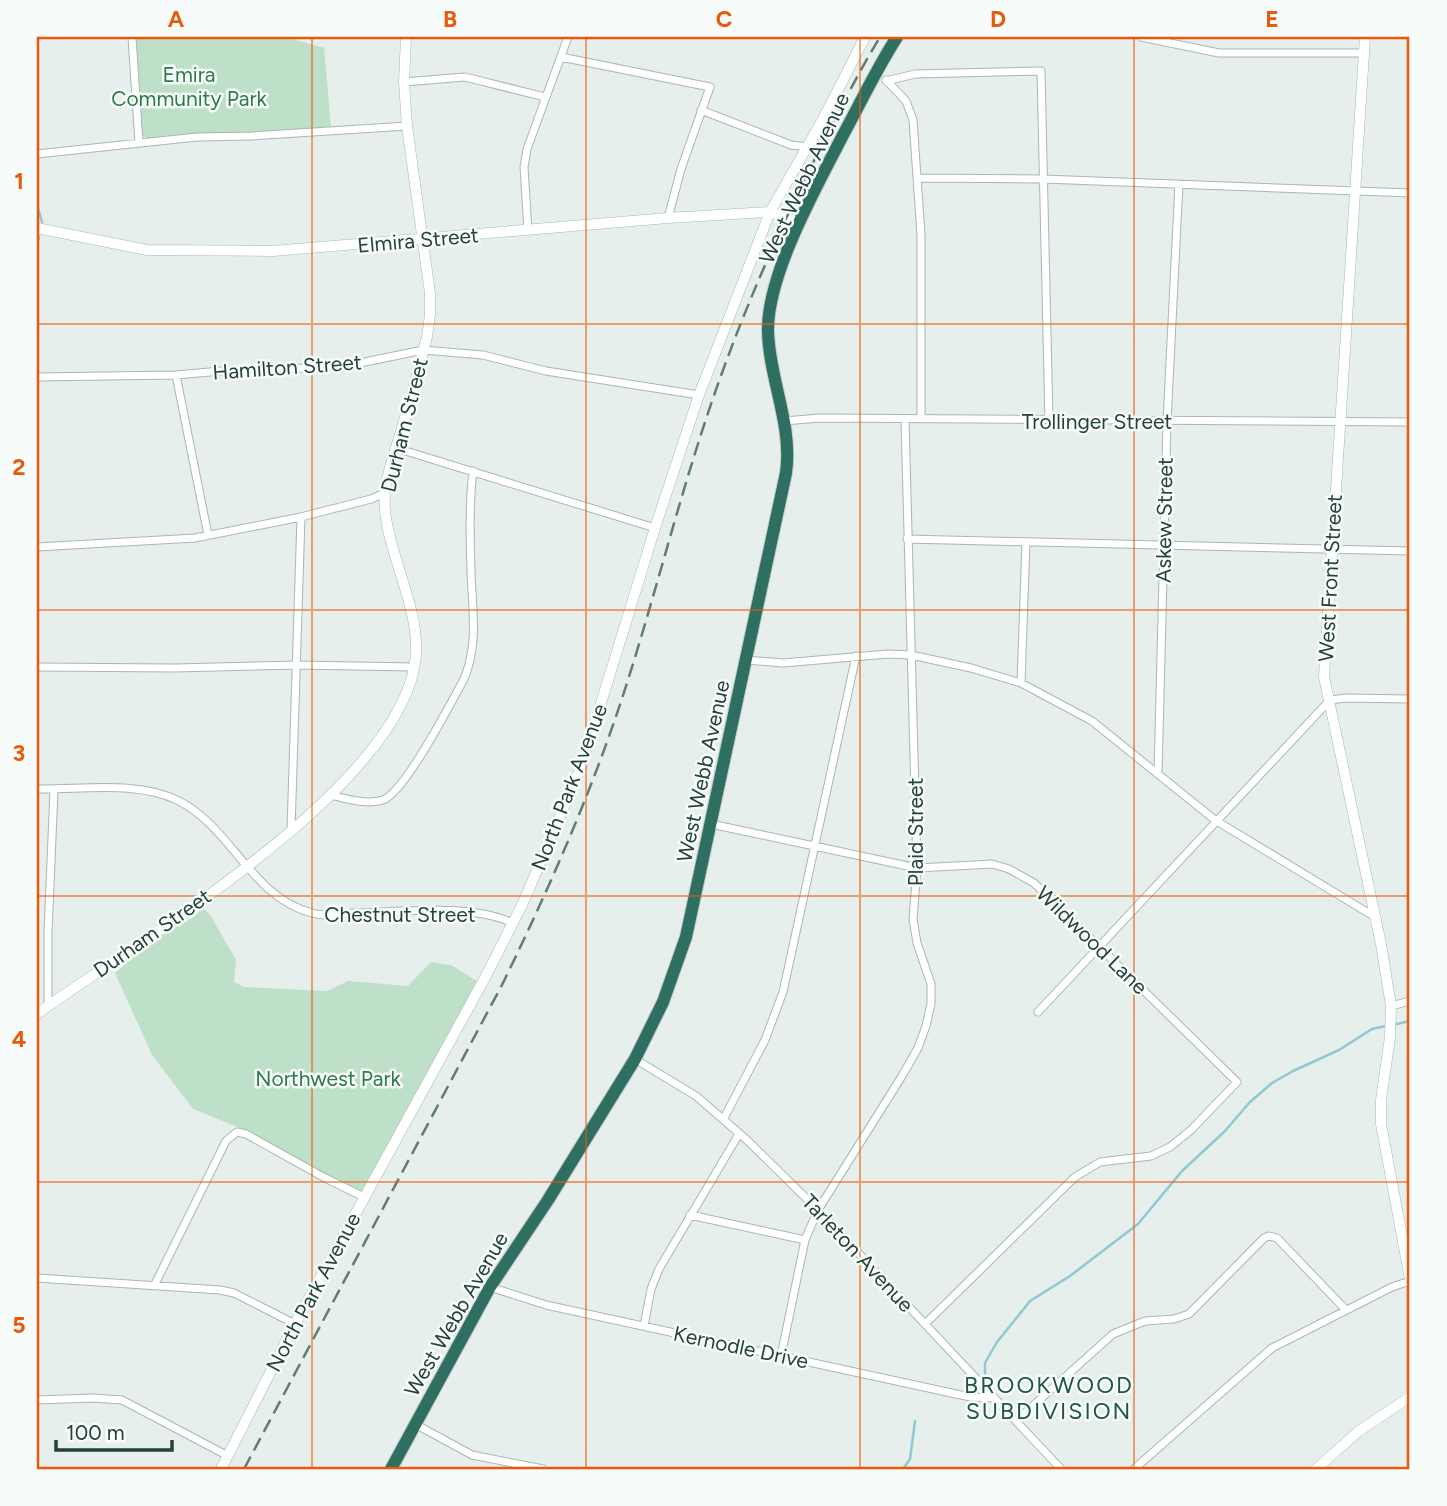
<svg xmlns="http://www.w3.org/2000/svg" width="1447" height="1506" font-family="Figtree,sans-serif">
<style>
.green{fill:#bfe0c8}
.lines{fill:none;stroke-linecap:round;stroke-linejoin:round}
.stream{stroke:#8ec9d4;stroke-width:2.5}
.street-casing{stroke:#a8b8b2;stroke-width:9}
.secondary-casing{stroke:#a4bbb3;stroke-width:11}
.highway-casing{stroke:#c2cac8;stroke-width:14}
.street{stroke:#fff;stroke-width:7}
.secondary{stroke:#fff;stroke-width:10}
.highway{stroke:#2f6f62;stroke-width:12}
.rail{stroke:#5f7d75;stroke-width:2.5;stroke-dasharray:14 7;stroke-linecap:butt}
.grid{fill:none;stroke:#e8590c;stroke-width:2;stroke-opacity:0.55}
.labels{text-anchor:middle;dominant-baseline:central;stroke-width:5;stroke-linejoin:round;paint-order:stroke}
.park-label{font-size:21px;fill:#2d7a4b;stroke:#f7fbf9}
.street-label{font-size:21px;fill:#24423a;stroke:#f7fbf9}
.neighbourhood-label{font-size:23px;letter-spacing:2px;fill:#1f5548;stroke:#f7fbf9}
.neatline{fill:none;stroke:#e8590c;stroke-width:2.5}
.grid-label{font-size:23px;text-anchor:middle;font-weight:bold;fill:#e8590c}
</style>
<rect width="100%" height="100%" fill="#e6efeb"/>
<path class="green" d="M136,37H286L324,48L331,126L328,129L148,139L142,135Z
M203,907L212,918L236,960L234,982L244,987L327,991L348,981L408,986L431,962L453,966L477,981L362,1193L240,1128L193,1109L152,1055L115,973L151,942L195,916Z"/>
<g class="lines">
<path class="stream" d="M37,205L42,222
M37,245L39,237
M1392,1025L1410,1021
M985,1376V1363L997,1342L1030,1301L1070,1276L1138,1224L1182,1171L1224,1132L1250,1102L1272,1083L1293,1071L1339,1050L1372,1029L1386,1026
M903,1469L910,1459L915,1421"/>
<defs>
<path id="street" d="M132,37L139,143
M1141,37L1219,53H1364
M561,57L710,87L681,169L668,218
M886,80L906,101L913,120L921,235V419
M886,81L915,74L1041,71L1049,421
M404,82L465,77L545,97
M701,110L791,145L808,147
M37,154L197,137L251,136L407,126
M917,178L1043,179L1410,193
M528,231L524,167L527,149L568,37
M176,375L208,535
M37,377L176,375L221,371L307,368L360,363L423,350L483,355L546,371L699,395
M784,421L820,418L1410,422
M396,448L655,528
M907,539L1410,551
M37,547L195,538L301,517L371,499L385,493
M746,660L783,663L888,654L911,655L971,668L1021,683L1092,721L1215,820L1375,917
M37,667L175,668L297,665L413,667
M1021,683L1026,542
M1158,773L1167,421L1179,184
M37,789C82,790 137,780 179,801C232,828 252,898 312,913C325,917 341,914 354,913C403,912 468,903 513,923
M330,795C347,799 367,805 383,800C405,792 451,703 464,679C479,643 472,609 471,571C470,538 469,504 473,471
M711,824L917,868L992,864L1009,869L1034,883L1237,1082L1191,1130L1170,1147L1151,1156L1100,1162L1075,1177L925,1324
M291,830L301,517
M48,1006V932L54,790
M1391,1006L1410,1001
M1038,1012L1330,700L1346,698L1410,699
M635,1059L696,1096L747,1140L818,1210L1061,1469
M724,1118L765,1040L783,992L856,656
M690,1215L805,1240
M37,1278L220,1290L234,1293L295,1324
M155,1284L226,1141L237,1132L246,1134L325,1178L364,1197
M490,1287L546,1305L970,1397L994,1398
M644,1326L651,1289L659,1269L739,1134
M781,1356L805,1240L818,1210L902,1076L918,1048L926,1026L931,1004V984L917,943L913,919L917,868L905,420
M37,1400L92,1398L122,1400L228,1456
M1016,1421L1113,1334L1145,1321L1174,1319L1189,1314L1264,1238L1269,1236L1277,1238L1346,1310
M415,1424L472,1455L543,1469
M1134,1469L1272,1348L1392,1287L1410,1281"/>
<path id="secondary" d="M1365,37L1324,677L1381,944L1391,1006L1390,1037L1381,1100V1124L1410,1279
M37,228L147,250L273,251L668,218L770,212L800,223
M37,1014C137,941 406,786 416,655C419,608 390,558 385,511C382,482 396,451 403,424C412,395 419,366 427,337L430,315V293L407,126L404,82L406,37
M221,1469L295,1324L487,974L523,903L582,765L655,528L699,395L770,212L823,119L865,37
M1316,1469L1359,1431L1410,1397"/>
<path id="highway" d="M391,1469L490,1287L548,1200L635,1059L663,1002L686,937L786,473C793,425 769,379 768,331C767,274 817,186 843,135C861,102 877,68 897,37"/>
</defs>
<use href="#street" class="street-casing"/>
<use href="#secondary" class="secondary-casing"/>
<use href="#highway" class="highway-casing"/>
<use href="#street" class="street"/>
<use href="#secondary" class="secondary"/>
<use href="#highway" class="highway"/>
<path class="rail" d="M244,1469L502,985C541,905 577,825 607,742C642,645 666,545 697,447C730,341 774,238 825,139C842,105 860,70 880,37"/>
</g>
<path class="grid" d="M312,37V1469M586,37V1469M860,37V1469M1134,37V1469M37,324H1410M37,610H1410M37,896H1410M37,1182H1410"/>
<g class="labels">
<g class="park-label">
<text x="189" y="74">Emira<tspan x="189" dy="24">Community Park</tspan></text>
<text x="328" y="1078">Northwest Park</text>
</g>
<g class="street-label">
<text transform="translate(804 178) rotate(-65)">West Webb Avenue</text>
<text transform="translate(418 240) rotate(-5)">Elmira Street</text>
<text transform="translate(287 367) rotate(-4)">Hamilton Street</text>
<text x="1097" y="421">Trollinger Street</text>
<text transform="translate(404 425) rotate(-76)">Durham Street</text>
<text transform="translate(1164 520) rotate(-89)">Askew Street</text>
<text transform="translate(1330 578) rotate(-87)">West Front Street</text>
<text transform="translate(703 771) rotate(-78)">West Webb Avenue</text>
<text transform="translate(569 787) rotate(-69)">North Park Avenue</text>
<text transform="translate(915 832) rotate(-90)">Plaid Street</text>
<text x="400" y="914">Chestnut Street</text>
<text transform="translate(152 933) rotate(-35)">Durham Street</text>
<text transform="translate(1092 940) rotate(44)">Wildwood Lane</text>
<text transform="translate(858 1253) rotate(47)">Tarleton Avenue</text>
<text transform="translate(313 1292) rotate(-62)">North Park Avenue</text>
<text transform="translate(456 1314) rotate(-60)">West Webb Avenue</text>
<text transform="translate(741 1347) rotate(12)">Kernodle Drive</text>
</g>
<g class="neighbourhood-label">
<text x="1049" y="1385">BROOKWOOD<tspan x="1049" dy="26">SUBDIVISION</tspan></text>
</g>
</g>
<rect width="1447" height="1506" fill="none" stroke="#f7fbf9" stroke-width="77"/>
<path d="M56 1440v10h116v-10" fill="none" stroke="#24423a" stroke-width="3.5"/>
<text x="66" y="1440" font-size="21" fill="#24423a" stroke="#f7fbf9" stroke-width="5" paint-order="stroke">100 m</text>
<rect x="38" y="38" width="1370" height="1430" class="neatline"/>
<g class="grid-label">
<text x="176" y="27">A</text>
<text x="450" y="27">B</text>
<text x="724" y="27">C</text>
<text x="998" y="27">D</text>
<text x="1272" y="27">E</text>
<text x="19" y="189">1</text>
<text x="19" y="475">2</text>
<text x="19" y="761">3</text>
<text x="19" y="1047">4</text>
<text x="19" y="1333">5</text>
</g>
</svg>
